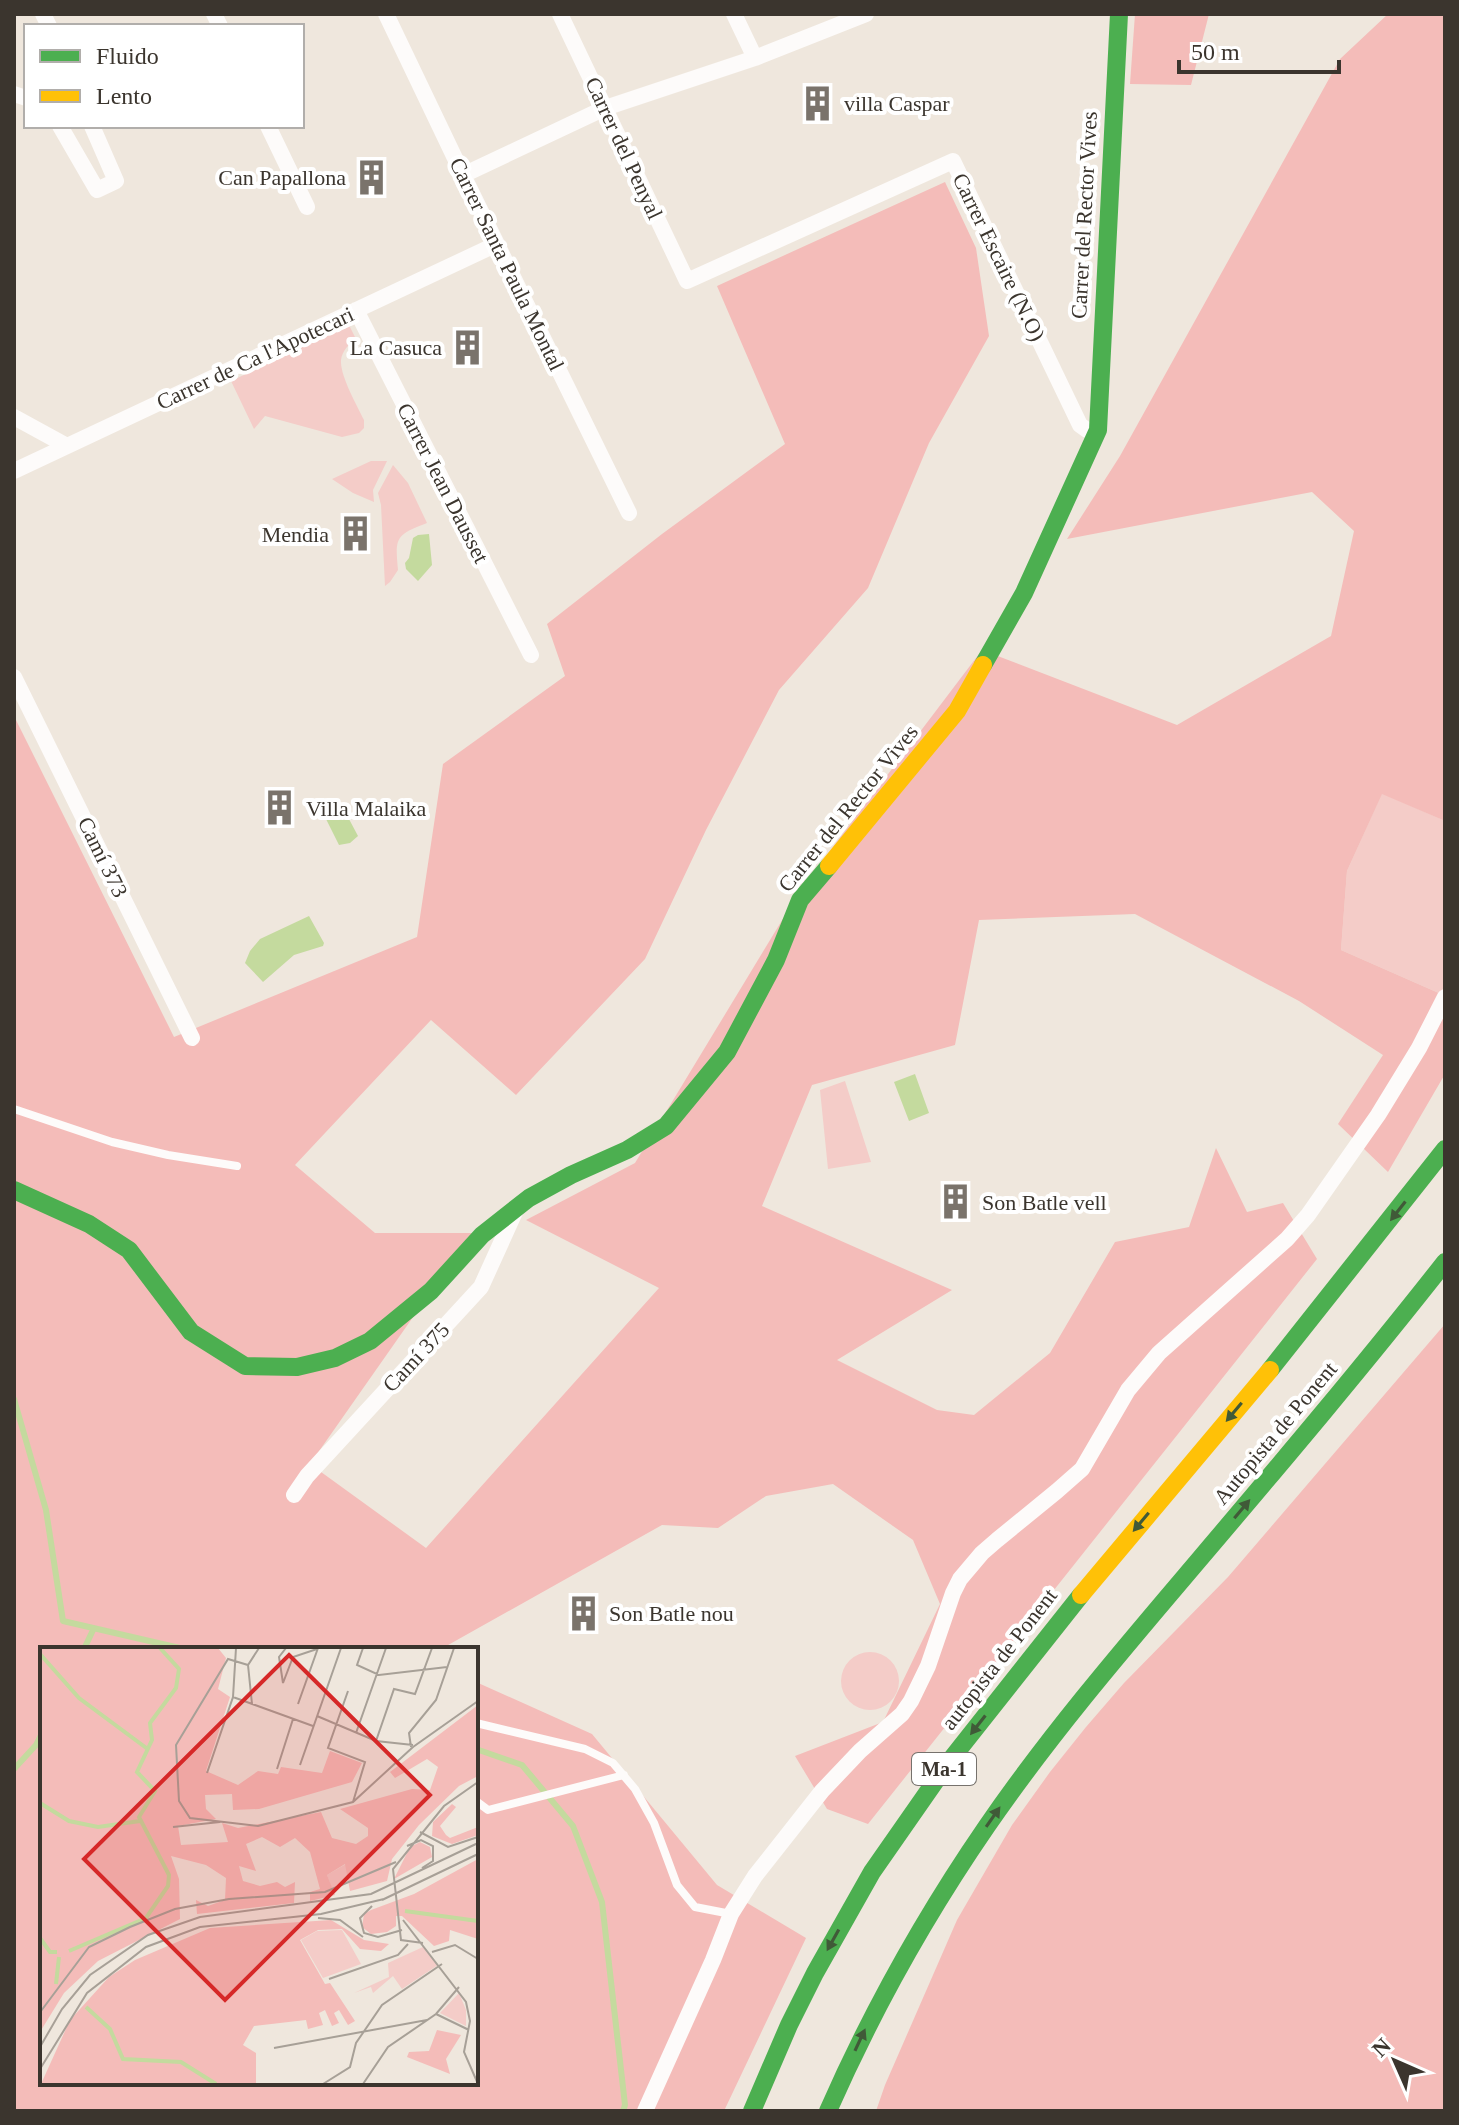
<svg xmlns="http://www.w3.org/2000/svg" width="1459" height="2125" font-family="'Times New Roman',serif">
<style>
.green{fill:#f4ccc8}
.forest{fill:#f4bcb9}
.water{fill:#c4da9e}
.lines{fill:none;stroke-linecap:round;stroke-linejoin:round}
.stream{stroke:#c4da9e;stroke-width:6}
.lane{stroke:#fdfbfa;stroke-width:8}
.street{stroke:#fdfbfa;stroke-width:16}
.fast{stroke:#4caf50;stroke-width:18}
.slow{stroke:#ffc107;stroke-width:18}
.oneway{fill:#405a38}
.labels{text-anchor:middle;dominant-baseline:central;stroke-width:8;stroke-linejoin:round;paint-order:stroke}
.shield{fill:#fff;stroke:#76726d;stroke-width:2}
.shield-label{font-size:20px;font-weight:bold;fill:#3b352e}
.poi-label{font-size:22px;fill:#3b352e;stroke:#fff;text-anchor:start}
.street-label{font-size:22px;fill:#3b352e;stroke:#fff}
.inset-river{fill:none;stroke:#c4da9e;stroke-width:4}
.inset-road{fill:none;stroke:#a7a097;stroke-width:2}
.view{fill:#d62828;fill-opacity:0.15;stroke:#d62828;stroke-width:4}
.inset-edge{fill:none;stroke:#3b352e;stroke-width:4}
</style>
<rect width="100%" height="100%" fill="#efe7dd"/>
<path class="green" d="M349,325L356,339C349,344 342,351 341,360C340,376 357,405 364,420V428L359,433L342,437L265,416L254,429L231,381Z
M371,461H387L373,490L374,502L353,493L332,479Z
M393,465L408,483L427,523C395,535 395,538 398,570L390,582L385,586L381,505L378,493Z
M1382,793L1445,821V986L1441,994L1341,950L1347,871Z
M845,1081L871,1162L828,1169L820,1090Z
M841 1681a29 29 0 1 1 58 0a29 29 0 1 1-58 0Z"/>
<path class="forest" d="M1135,14H1209L1191,85L1130,84Z
M1388,14H1445V821L1382,794L1347,871L1341,950L1441,994L1445,999V1074L1388,1172L1338,1124L1383,1055L1299,1001L1135,914L979,920L955,1045L812,1085L762,1206L952,1290L837,1360L937,1410L974,1415L1050,1353L1115,1242L1189,1227L1216,1148L1247,1212L1283,1203L1317,1259L868,1824L827,1809L795,1756L883,1722L940,1604L913,1540L833,1484L766,1496L718,1528L662,1525L441,1649H42V2083H476V1682L592,1734L717,1885L806,1938L724,2111H14V716L174,1037L417,937L443,764L565,676L547,624L662,534L785,444L717,286L945,182L976,248L989,336L929,443L868,588L779,690L706,830L645,959L516,1095L431,1020L295,1165L375,1233H472L310,1464L426,1548L659,1288L526,1220L635,1163L801,889L982,650L1177,725L1331,636L1354,531L1312,492L1067,539L1120,456L1340,59Z
M1445,1324V2111H876L885,2085L957,1920L1012,1825L1050,1772L1086,1727L1124,1683L1228,1577Z"/>
<path class="water" d="M429,534L432,565L418,581L406,569L405,563L409,558L413,538L418,535Z
M331,804L337,805L341,804L358,836L350,843L339,845L323,813L327,811Z
M309,916L324,943L323,946L294,955L263,982L245,963L250,951L260,939Z
M915,1074L929,1113L909,1121L894,1082Z"/>
<g class="lines">
<path class="stream" d="M14,1399L46,1510L63,1621L184,1649
M84,1649L94,1628
M476,1749L522,1765L573,1826L602,1902L625,2105L623,2111
M14,1769L36,1745L42,1733"/>
<path class="lane" d="M14,1109L112,1142L168,1155L237,1166
M476,1723L585,1749L613,1763L635,1789L654,1823L677,1885L695,1907L731,1914
M476,1801L488,1810L624,1775"/>
<path class="street" d="M43,14L49,26
M214,14L220,26
M386,14L463,175L629,513
M560,14L687,281L953,161L1080,425L1087,430H1098
M734,14L755,58
M14,94L26,98
M60,126L97,190L116,181L92,126
M268,126L307,207
M463,175L605,108L755,58L866,14
M356,310L531,655
M14,417L67,446
M14,471L497,244
M14,677L192,1038
M294,1495L307,1476L481,1287L515,1212
M645,2111L713,1960L731,1914L755,1876L822,1791L860,1751L902,1714L911,1701L928,1666L953,1593L960,1579L982,1553L997,1540L1057,1491L1082,1469L1128,1390L1159,1353L1287,1239L1308,1215L1378,1115L1419,1048L1445,997"/>
<path class="fast" d="M983,665L1024,593L1098,430L1119,14
M14,1190L89,1224L129,1250L191,1332L245,1366L297,1367L335,1358L370,1341L431,1291L482,1235L529,1198L571,1175L627,1150L666,1126L727,1052L776,960L800,900L829,866
M1270,1370L1445,1149
M752,2111L789,2025L815,1973L872,1872L948,1763L1081,1595
M828,2111C872,2011 925,1916 987,1826C1051,1733 1125,1647 1198,1561C1282,1462 1365,1364 1445,1262"/>
<path class="slow" d="M829,866L957,711L983,665
M1081,1595L1270,1370"/>
</g>
<defs><path id="oneway-solid" d="M-6-.8H1V-3.2L6.5 0L1 3.2V.8H-6Z" transform="scale(2)"/></defs>
<g class="oneway">
<use href="#oneway-solid" transform="translate(1398 1211) rotate(128)"/>
<use href="#oneway-solid" transform="translate(1234 1412) rotate(130)"/>
<use href="#oneway-solid" transform="translate(1242 1509) rotate(-50)"/>
<use href="#oneway-solid" transform="translate(1141 1522) rotate(130)"/>
<use href="#oneway-solid" transform="translate(978 1725) rotate(128)"/>
<use href="#oneway-solid" transform="translate(993 1817) rotate(-55)"/>
<use href="#oneway-solid" transform="translate(833 1940) rotate(119)"/>
<use href="#oneway-solid" transform="translate(860 2040) rotate(-65)"/>
</g>
<defs>
<symbol id="building-bare" viewBox="-9 -9 18 18"><path d="M-4-6H4V6H1V3H-1V6H-4ZM-2.5-4.3h1.7v1.8h-1.7ZM.8-4.3h1.7v1.8H.8ZM-2.5-1h1.7V.8h-1.7ZM.8-1h1.7V.8H.8Z" fill="#7a736b" stroke="#fff" stroke-width="2.5" paint-order="stroke"/></symbol>
</defs>
<g fill-rule="evenodd">
<use href="#building-bare" x="792" y="78" width="51" height="51"/>
<use href="#building-bare" x="346" y="152" width="51" height="51"/>
<use href="#building-bare" x="442" y="322" width="51" height="51"/>
<use href="#building-bare" x="330" y="508" width="51" height="51"/>
<use href="#building-bare" x="254" y="782" width="51" height="51"/>
<use href="#building-bare" x="930" y="1176" width="51" height="51"/>
<use href="#building-bare" x="558" y="1588" width="51" height="51"/>
</g>
<g class="labels">
<rect class="shield" x="912" y="1753" width="64" height="32" rx="6"/>
<g class="shield-label">
<text x="944" y="1769">Ma-1</text>
</g>
<g class="poi-label">
<text x="844" y="103">villa Caspar</text>
<text x="346" y="177" text-anchor="end">Can Papallona</text>
<text x="442" y="347" text-anchor="end">La Casuca</text>
<text x="329" y="534" text-anchor="end">Mendia</text>
<text x="306" y="808">Villa Malaika</text>
<text x="982" y="1202">Son Batle vell</text>
<text x="609" y="1613">Son Batle nou</text>
</g>
<g class="street-label">
<text transform="translate(624 148) rotate(65)">Carrer del Penyal</text>
<text transform="translate(1084 215) rotate(-87)">Carrer del Rector Vives</text>
<text transform="translate(999 257) rotate(64)">Carrer Escaire (N.O)</text>
<text transform="translate(507 264) rotate(64)">Carrer Santa Paula Montal</text>
<text transform="translate(255 358) rotate(-25)">Carrer de Ca l'Apotecari</text>
<text transform="translate(443 483) rotate(63)">Carrer Jean Dausset</text>
<text transform="translate(848 808) rotate(-51)">Carrer del Rector Vives</text>
<text transform="translate(103 857) rotate(64)">Camí 373</text>
<text transform="translate(416 1357) rotate(-47)">Camí 375</text>
<text transform="translate(1275 1433) rotate(-50)">Autopista de Ponent</text>
<text transform="translate(999 1659) rotate(-52)">autopista de Ponent</text>
</g>
</g>
<g transform="translate(40 1647)">
<rect width="438" height="438" fill="#efe7dd"/>
<path d="M306,217L312,235L292,242L287,228ZM302,283L321,317L283,331L261,293L277,284ZM383,300L398,318L362,342L353,329L333,346L331,340L314,346L349,330L348,316ZM419,346L426,363V379L400,366Z" fill="#f4ccc8"/>
<path d="M0,1H178L186,11L178,42L190,50L166,124L198,138L218,124L238,127L241,120L282,126L290,104L322,116L312,135L219,162L193,163L192,147L165,148L166,162L176,172L138,179L141,198L188,195L182,176L198,181L281,165L292,191L316,197L328,189V181L300,162L372,142L390,143L398,120L387,112L355,131L350,125L438,58V129L419,139L379,178L352,212L347,234L310,244L305,217L287,228L295,248L270,254V245L280,242L270,205L255,191L240,200L222,190L206,197L216,224L199,219L203,234L220,239L237,235L245,240L255,235L254,256L157,267L156,253L168,259L185,253L186,231L166,218L131,209L139,232L140,272L58,314L24,346L0,385ZM412,157L416,160L400,179L406,188L410,191L438,180V188L412,197L392,189L393,175ZM380,195L390,200L392,210L354,232L370,200ZM438,212V292L410,283L409,294L394,299L362,269H356V279L347,285L331,287L322,280L324,267L331,263L374,247ZM291,273L324,293L349,297L341,304L320,302L302,282L278,283L260,293L285,337L290,336L315,374L308,378L299,363L294,366L299,376L292,379L285,363L279,366L283,378L268,382L266,373L214,379L203,398L216,406V437H1L30,373L69,330L95,313L170,281ZM397,383L421,388L406,412L410,427L367,410L369,405L389,404Z" fill="#f4bcb9"/>
<path class="inset-river" d="M0,7L39,51L109,103M0,156L29,174L58,180L100,174M365,264L438,274M0,291L10,305H17M29,304L106,271L128,239L129,228L99,170L115,144L97,125L112,93L110,76L136,41L139,22L120,1M16,337L19,310M46,360L70,382L83,412L141,415L176,437"/>
<path class="inset-road" d="M219,1L208,18L188,12L136,98L139,154L150,171L218,179L313,155L373,100L438,54M323,1L317,18L339,28L407,20M208,18L212,57M243,36L253,10L277,2M243,36L239,10L246,1M308,44L288,101L325,115L313,155M193,50L273,79M258,57L278,1M277,69L336,94L373,98M316,86L346,1M336,94L354,42L375,47L392,1M371,100L369,86L396,53L414,1M260,118L301,1M237,122L253,72M167,126L193,50L196,1M133,180L180,175M380,185L408,200L438,190M367,199L381,193L393,199V214L382,221M342,253L438,207M332,259L320,271L324,286L338,290L362,283M278,271L300,273L323,290M363,273L426,355L430,374L424,405L438,437M383,296L361,293L353,222L404,159L438,135M392,305L415,298L438,312M289,332L358,308L368,297M1,364L49,300L90,280L135,262L189,252L285,245L356,215M396,367L429,383M0,400L22,362L50,328L108,288L160,270L331,247L438,196M234,401L387,373M0,422L47,346L106,300L160,280L281,267L344,252M283,437L310,420L316,396L342,358L402,317M323,437L348,400L396,367L419,340"/>
<path class="view" d="M249,8L390,148L185,353L44,212Z"/>
<rect width="438" height="438" class="inset-edge"/>
</g>
<rect width="1459" height="2125" fill="none" stroke="#3b352e" stroke-width="32"/>
<rect x="24" y="24" width="280" height="104" fill="#ffffff" stroke="#b1aeab" stroke-width="2"/>
<rect x="40" y="50" width="40" height="12" fill="#4caf50" stroke="#b1aeab" stroke-width="2"/>
<text x="96" y="64" font-size="24" fill="#3b352e">Fluido</text>
<rect x="40" y="90" width="40" height="12" fill="#ffc107" stroke="#b1aeab" stroke-width="2"/>
<text x="96" y="104" font-size="24" fill="#3b352e">Lento</text>
<g transform="translate(1395 2061) rotate(315)" stroke="#ffffff" stroke-width="6" paint-order="stroke">
<path d="M0-6L14 30L0 20L-14 30Z" fill="#3b352e"/>
<text y="-12" font-size="22" font-weight="bold" text-anchor="middle" fill="#3b352e">N</text>
</g>
<path d="M1179 60v12h160v-12" fill="none" stroke="#3b352e" stroke-width="4"/>
<text x="1191" y="60" font-size="24" fill="#3b352e" stroke="#ffffff" stroke-width="6" paint-order="stroke">50 m</text>
</svg>
